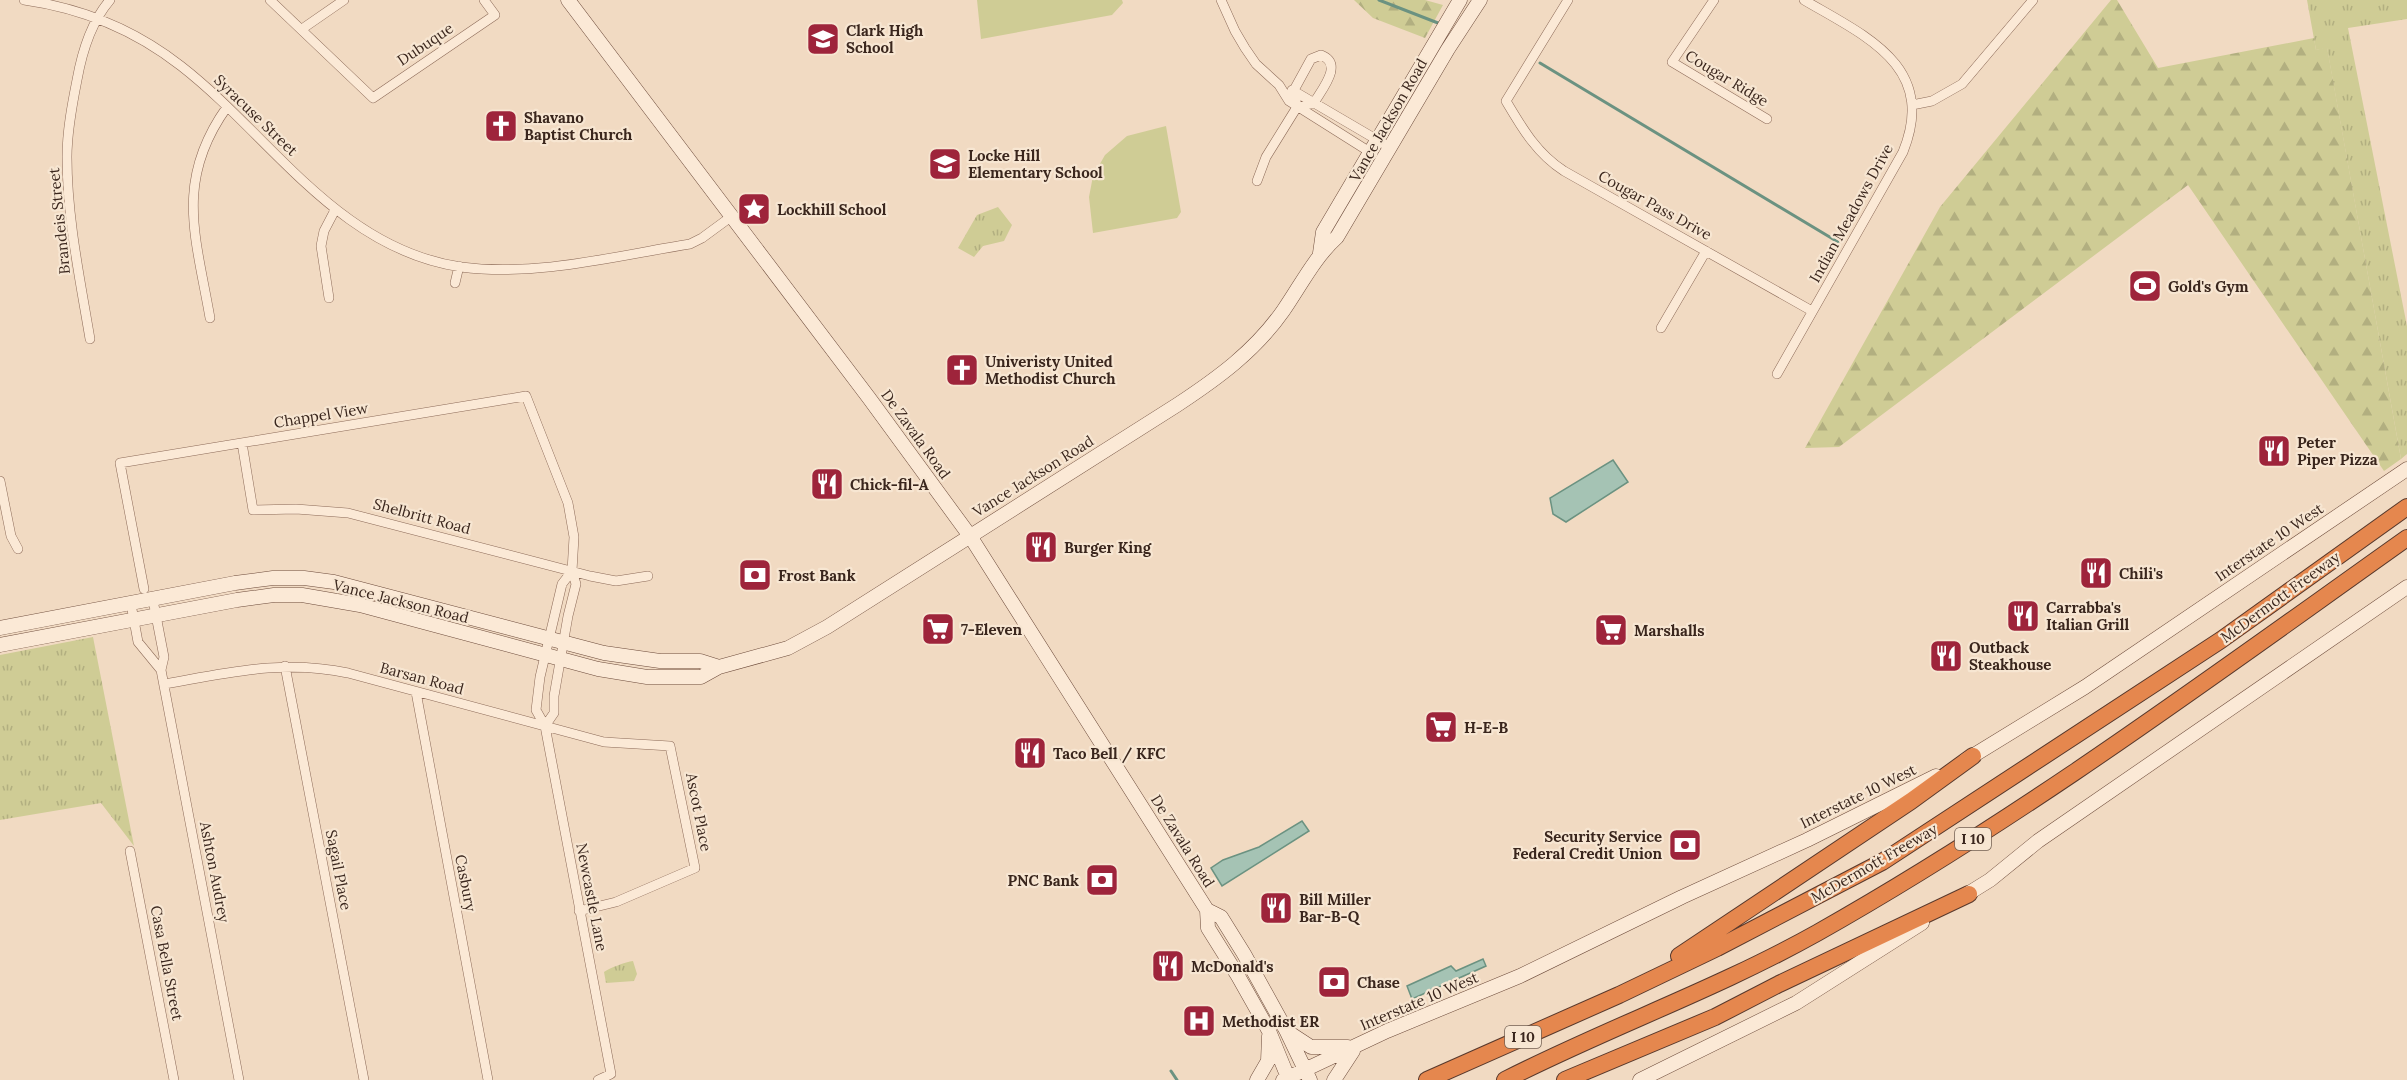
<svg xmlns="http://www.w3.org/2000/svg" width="2407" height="1080" font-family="Lora,serif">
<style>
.grass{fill:url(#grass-tufts)}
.forest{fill:url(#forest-firs)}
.pitch{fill:#cfcc95}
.water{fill:#a5c3b4;stroke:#6b9281;stroke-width:1.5}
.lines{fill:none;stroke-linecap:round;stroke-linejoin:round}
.stream{stroke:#6b9281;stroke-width:3}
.minor-casing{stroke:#8c6a58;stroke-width:10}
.secondary-casing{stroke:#6d4b3b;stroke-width:15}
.motorway-casing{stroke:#59392c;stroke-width:18}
.minor{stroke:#fbe9d6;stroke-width:9}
.secondary{stroke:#fbe9d6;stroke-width:14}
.motorway{stroke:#e5874e;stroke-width:16}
.labels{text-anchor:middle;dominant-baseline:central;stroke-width:4.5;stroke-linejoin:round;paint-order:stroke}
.shield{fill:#f7e6d2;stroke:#736053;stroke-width:1.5}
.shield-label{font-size:14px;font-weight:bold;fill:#3a261d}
.poi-label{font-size:15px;font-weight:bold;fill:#3a261d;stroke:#f7e6d2;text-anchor:start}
.street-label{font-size:15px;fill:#3a261d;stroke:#f7e6d2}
</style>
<defs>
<pattern id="grass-tufts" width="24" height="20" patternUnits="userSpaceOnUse" patternTransform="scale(1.5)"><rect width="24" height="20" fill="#cfcc95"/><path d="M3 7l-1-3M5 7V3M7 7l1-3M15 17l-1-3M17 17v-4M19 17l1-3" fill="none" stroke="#b2af80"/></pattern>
<pattern id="forest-firs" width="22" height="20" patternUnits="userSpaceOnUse" patternTransform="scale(1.5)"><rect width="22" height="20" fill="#cfcc95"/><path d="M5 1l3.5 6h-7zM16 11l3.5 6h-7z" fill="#b2af80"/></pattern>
</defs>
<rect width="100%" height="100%" fill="#f1dac2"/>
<path class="grass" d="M2307,0H2407V19L2348,28L2407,326V454L2401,459L2327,48L2316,50Z
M998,207L1012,225L1004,241L983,246L974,257L958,248L977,215Z
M93,637L134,846L101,803L0,820V655Z
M633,961L637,974L634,981L606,983L604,972C609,968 626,962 633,961Z"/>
<path class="forest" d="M1354,0H1425L1443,5L1425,38L1373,18Z
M2111,0H2117L2158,68L2314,38L2316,50L2327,47L2401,459L2384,471L2188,185L1839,447L1805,448L1940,207Z"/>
<path class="pitch" d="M977,0H1122L1123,3L1112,15L981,39Z
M1166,126L1181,212L1177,218L1093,233L1089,197L1093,176L1105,155L1127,136Z"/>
<path class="water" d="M1613,460L1628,482L1566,522L1553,514L1550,498Z
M1302,821L1309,831L1222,886L1211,868L1223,860L1259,847Z
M1483,959L1486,966L1412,999L1407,986L1451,966L1456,971Z"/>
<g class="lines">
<path class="stream" d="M1379,0L1438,23
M1540,63L1838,242
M1171,1071L1177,1080"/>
<defs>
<path id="minor" d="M24,0C81,8 135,30 181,66C271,136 338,249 461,267C537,277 615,256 690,244L702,238L732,216
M270,0L373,98L495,15L484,0
M1221,0L1235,31L1245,48L1256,64L1279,85L1289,101L1373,154
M1568,0L1506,101C1522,128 1537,154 1564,171L1812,311
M1714,0L1672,62L1767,119
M302,29L344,0
M1292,90L1391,148
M1912,105L1932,101L1962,84L2033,0
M1257,181L1266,157L1297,107L1294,90L1311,59L1321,55C1344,64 1322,89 1314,103L1297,107
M455,283L459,266
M329,298L321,246L324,231L335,210
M210,318C196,237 174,181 227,107
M1661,328L1706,251
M90,339C80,279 67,218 67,157C67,131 72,105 77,80C82,52 91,22 110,0
M1777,374L1903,152C1938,66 1865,36 1804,0
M242,443L253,510L296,509L348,513L590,576L616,581L648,576
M0,481L11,536L18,549
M572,571L562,584L540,677L536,710L545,726L611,1074L598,1080
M144,589L120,463L526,396L568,503L574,537L572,571L576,584L568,616L554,696V713L545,726
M153,600L164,657L161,670L239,1080
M131,604L138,642L161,670
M285,666L364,1080
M164,684C228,673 283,659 348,673L604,742L670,746L695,868L616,902L579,911
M416,692L488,1080
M130,851L174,1080"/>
<path id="secondary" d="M568,0L869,398L970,536L1207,910L1208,928L1238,976L1269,1031L1289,1080
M1320,253L1323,232L1460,0
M0,628L235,583L273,578H304L334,582L604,653L660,661H700L719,667
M0,645L237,600L274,595H302L360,605L598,669L647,677H701L719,667L788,648L827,627L1177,405C1218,378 1255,351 1283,311C1301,285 1314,258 1337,237L1448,49L1480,0
M1966,760L2085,687L2407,469
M1961,898L1990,880L2038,841L2407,587
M1207,910L1221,917L1244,954L1286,1030L1310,1080
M1288,1032L1311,1047H1348
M1257,1080L1268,1061L1269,1036
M1283,1080L1387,1031L1520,976L1682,897L1807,840L1936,776
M1334,1080L1353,1051
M1640,1080L1796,1003L1922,923"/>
<path id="motorway" d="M1679,956L1911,801L1973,756
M1427,1080L1619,995L1717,948L1882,862L2221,640L2407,507
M1505,1080C1607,1028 1717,989 1817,933C2023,817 2214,675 2407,538
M1565,1080L1715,1017L1779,984L1969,894"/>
</defs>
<use href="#minor" class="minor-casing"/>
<use href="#secondary" class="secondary-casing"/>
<use href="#motorway" class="motorway-casing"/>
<use href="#minor" class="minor"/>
<use href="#secondary" class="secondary"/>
<use href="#motorway" class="motorway"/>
</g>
<defs>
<symbol id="school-square" viewBox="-11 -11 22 22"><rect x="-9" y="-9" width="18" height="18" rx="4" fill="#9e243b" stroke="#f7e6d2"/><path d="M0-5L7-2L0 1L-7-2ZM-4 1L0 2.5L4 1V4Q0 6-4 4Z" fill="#fff"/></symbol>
<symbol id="church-square" viewBox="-11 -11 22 22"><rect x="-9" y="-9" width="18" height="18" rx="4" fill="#9e243b" stroke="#f7e6d2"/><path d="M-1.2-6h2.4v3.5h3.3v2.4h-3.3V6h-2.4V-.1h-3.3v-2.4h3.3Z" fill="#fff"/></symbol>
<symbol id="sight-square" viewBox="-11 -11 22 22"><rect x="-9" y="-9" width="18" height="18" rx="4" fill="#9e243b" stroke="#f7e6d2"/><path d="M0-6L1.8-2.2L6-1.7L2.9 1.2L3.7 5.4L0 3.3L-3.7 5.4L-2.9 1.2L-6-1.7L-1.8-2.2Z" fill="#fff"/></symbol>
<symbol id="stadium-square" viewBox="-11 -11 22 22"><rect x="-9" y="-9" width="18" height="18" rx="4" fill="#9e243b" stroke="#f7e6d2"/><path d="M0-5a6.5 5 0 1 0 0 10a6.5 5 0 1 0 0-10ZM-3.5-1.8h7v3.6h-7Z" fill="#fff"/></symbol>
<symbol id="restaurant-square" viewBox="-11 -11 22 22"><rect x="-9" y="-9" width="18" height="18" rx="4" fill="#9e243b" stroke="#f7e6d2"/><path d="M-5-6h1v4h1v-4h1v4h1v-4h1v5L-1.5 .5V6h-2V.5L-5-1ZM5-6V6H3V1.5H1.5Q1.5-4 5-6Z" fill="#fff"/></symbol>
<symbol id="bank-square" viewBox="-11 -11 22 22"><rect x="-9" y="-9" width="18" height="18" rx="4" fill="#9e243b" stroke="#f7e6d2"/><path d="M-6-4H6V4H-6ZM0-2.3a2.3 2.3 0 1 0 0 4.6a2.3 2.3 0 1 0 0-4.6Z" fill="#fff"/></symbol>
<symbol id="supermarket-square" viewBox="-11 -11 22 22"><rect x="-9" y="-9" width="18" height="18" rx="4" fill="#9e243b" stroke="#f7e6d2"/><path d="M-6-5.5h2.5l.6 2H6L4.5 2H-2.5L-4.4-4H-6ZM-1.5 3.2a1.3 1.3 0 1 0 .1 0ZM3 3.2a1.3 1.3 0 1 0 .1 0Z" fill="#fff"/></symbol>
<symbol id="hospital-square" viewBox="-11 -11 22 22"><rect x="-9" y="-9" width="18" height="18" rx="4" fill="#9e243b" stroke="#f7e6d2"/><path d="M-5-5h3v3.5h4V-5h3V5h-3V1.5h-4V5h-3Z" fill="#fff"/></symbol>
</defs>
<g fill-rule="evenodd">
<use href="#school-square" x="804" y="20" width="38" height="38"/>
<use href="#church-square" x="482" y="107" width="38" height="38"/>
<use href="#school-square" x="926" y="145" width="38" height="38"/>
<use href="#sight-square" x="735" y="190" width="38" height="38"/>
<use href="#stadium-square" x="2126" y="267" width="38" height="38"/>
<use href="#church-square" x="943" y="351" width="38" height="38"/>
<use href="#restaurant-square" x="2255" y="432" width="38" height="38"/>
<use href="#restaurant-square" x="808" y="465" width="38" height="38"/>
<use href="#restaurant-square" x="1022" y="528" width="38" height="38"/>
<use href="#restaurant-square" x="2077" y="554" width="38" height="38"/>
<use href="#bank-square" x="736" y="556" width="38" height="38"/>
<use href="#restaurant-square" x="2004" y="597" width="38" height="38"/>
<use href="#supermarket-square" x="919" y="610" width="38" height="38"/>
<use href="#supermarket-square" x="1592" y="611" width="38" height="38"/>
<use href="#restaurant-square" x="1927" y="637" width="38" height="38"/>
<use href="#supermarket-square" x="1422" y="708" width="38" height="38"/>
<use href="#restaurant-square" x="1011" y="734" width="38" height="38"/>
<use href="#bank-square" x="1666" y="826" width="38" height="38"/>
<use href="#bank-square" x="1083" y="861" width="38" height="38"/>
<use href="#restaurant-square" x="1257" y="889" width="38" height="38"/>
<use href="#restaurant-square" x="1149" y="947" width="38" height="38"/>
<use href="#bank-square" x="1315" y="963" width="38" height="38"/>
<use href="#hospital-square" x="1180" y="1002" width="38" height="38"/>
</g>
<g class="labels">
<g class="shield">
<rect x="1955" y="828" width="36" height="22" rx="4.5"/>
<rect x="1505" y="1026" width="36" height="22" rx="4.5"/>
</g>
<g class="shield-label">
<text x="1973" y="839">I 10</text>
<text x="1523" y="1037">I 10</text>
</g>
<g class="poi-label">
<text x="846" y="30">Clark High<tspan x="846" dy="17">School</tspan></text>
<text x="524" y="117">Shavano<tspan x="524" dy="17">Baptist Church</tspan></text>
<text x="968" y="155">Locke Hill<tspan x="968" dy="17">Elementary School</tspan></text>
<text x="777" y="209">Lockhill School</text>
<text x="2168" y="286">Gold's Gym</text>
<text x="985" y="361">Univeristy United<tspan x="985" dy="17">Methodist Church</tspan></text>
<text x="2297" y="442">Peter<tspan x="2297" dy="17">Piper Pizza</tspan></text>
<text x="850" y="484">Chick-fil-A</text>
<text x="1064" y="547">Burger King</text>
<text x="2119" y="573">Chili's</text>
<text x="778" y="575">Frost Bank</text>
<text x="2046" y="607">Carrabba's<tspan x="2046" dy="17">Italian Grill</tspan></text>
<text x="961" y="629">7-Eleven</text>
<text x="1634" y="630">Marshalls</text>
<text x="1969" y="647">Outback<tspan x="1969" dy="17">Steakhouse</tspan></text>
<text x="1464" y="727">H-E-B</text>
<text x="1053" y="753">Taco Bell / KFC</text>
<text x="1662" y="836" text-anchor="end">Security Service<tspan x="1662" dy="17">Federal Credit Union</tspan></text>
<text x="1079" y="880" text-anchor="end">PNC Bank</text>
<text x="1299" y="899">Bill Miller<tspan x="1299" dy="17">Bar-B-Q</tspan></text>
<text x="1191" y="966">McDonald's</text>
<text x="1357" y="982">Chase</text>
<text x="1222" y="1021">Methodist ER</text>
</g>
<g class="street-label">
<text transform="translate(425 44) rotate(-34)">Dubuque</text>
<text transform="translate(1727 78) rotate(31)">Cougar Ridge</text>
<text transform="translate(256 115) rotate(44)">Syracuse Street</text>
<text transform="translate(1388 120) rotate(-60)">Vance Jackson Road</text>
<text transform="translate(1655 205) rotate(29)">Cougar Pass Drive</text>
<text transform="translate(1851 213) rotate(-61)">Indian Meadows Drive</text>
<text transform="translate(59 221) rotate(-96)">Brandeis Street</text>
<text transform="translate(321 415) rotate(-9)">Chappel View</text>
<text transform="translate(916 434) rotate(54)">De Zavala Road</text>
<text transform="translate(1033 476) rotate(-32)">Vance Jackson Road</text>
<text transform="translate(422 516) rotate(15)">Shelbritt Road</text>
<text transform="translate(2269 542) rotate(-34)">Interstate 10 West</text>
<text transform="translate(2280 597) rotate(-36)">McDermott Freeway</text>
<text transform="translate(401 601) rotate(14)">Vance Jackson Road</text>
<text transform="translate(422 678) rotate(15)">Barsan Road</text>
<text transform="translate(1858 796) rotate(-26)">Interstate 10 West</text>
<text transform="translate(699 812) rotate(79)">Ascot Place</text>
<text transform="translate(1183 841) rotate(58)">De Zavala Road</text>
<text transform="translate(1874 863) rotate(-30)">McDermott Freeway</text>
<text transform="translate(339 870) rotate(79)">Sagail Place</text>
<text transform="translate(215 872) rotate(79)">Ashton Audrey</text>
<text transform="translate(466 883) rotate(79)">Casbury</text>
<text transform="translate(592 897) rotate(79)">Newcastle Lane</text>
<text transform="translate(167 963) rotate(79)">Casa Bella Street</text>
<text transform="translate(1419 1001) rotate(-23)">Interstate 10 West</text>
</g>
</g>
</svg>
